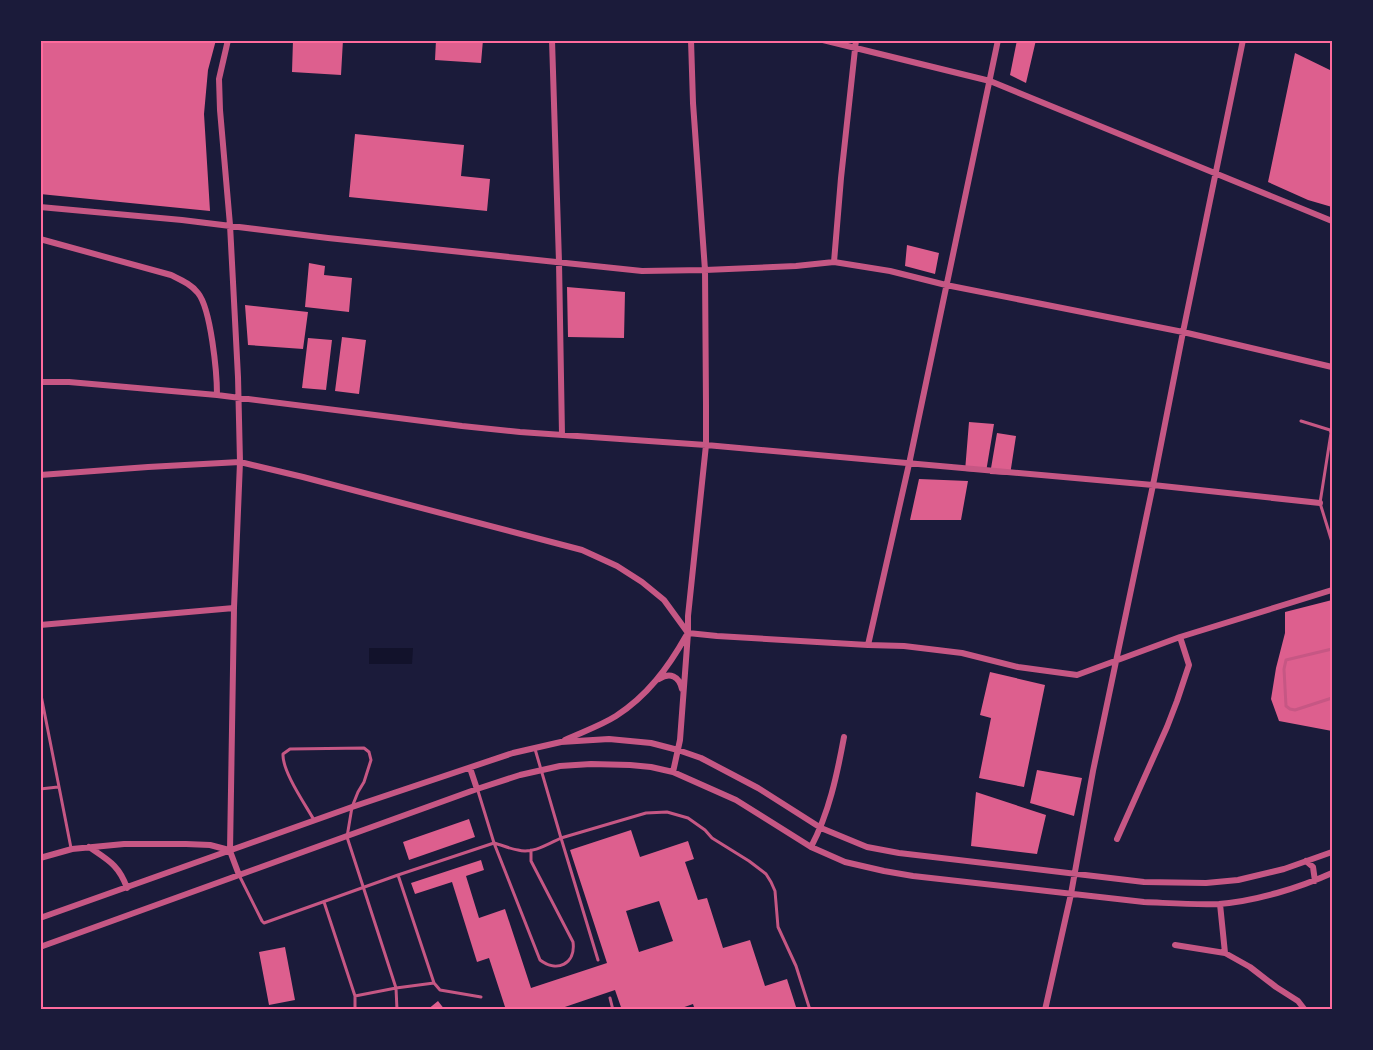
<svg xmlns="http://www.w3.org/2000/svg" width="1373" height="1050" font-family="'Varela Round',sans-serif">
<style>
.water{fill:#12122b}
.building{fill:#dd5f8e;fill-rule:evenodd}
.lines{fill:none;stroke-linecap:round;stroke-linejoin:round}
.service{stroke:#c65784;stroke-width:3}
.minor{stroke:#c65784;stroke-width:6}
.neatline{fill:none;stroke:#ff6b9d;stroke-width:2}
</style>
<rect width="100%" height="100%" fill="#1b1b3a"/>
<path class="water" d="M369,648H413L412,664H369Z"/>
<path class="building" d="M40,40H216L208,70L204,114L210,211L40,194Z
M293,40H343L341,75L292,72Z
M436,40H483L481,63L435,60Z
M1017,40H1036L1026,83L1010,75Z
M1295,53L1332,71V207L1308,200L1268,182Z
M355,134L464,145L461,176L490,179L487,211L349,197Z
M907,245L939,253L935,274L905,266Z
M309,263L325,266L324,275L352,278L349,312L305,307Z
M567,287L625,292L624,338L568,337Z
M245,305L308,312L303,349L248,345Z
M342,337L366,340L359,394L335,391Z
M308,338L332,340L326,390L302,388Z
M969,422L994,424L986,472L965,471Z
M997,433L1016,436L1010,475L990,474Z
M919,479L968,481L961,520H910Z
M1332,600V731L1279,721L1271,699L1276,668L1285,633V612Z
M990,672L1045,685L1024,787L979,778L991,718L980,715Z
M1037,770L1082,778L1074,816L1030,803Z
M976,792L1046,815L1037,854L971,846Z
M469,819L475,837L409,860L403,842Z
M631,830L640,857L688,841L694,859L685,862L698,900L707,898L723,948L750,940L765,986L787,979L797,1010H695L693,1004L676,1010H622L615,990L556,1010H506L489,958L477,962L452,882L415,894L411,883L481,860L484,870L466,876L479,918L505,909L531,988L607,963L570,850ZM659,901L673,941L639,952L626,911Z
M285,947L295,1000L269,1005L259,952Z
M438,1001L445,1010H427Z"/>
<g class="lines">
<path class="service" d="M1301,421L1330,430L1331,433L1320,503L1332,542
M1332,649L1286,660L1284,669L1286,706L1290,709L1295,710L1332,698
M40,690L71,848
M40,789L58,787
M314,820C305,804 282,771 283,754L290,749L364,748L369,752L371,760L364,782L358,792L352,807L347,837L396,988L397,1010
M494,843L540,960C557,973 576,964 573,942L531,861V850
M494,843C502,845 510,849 518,850C533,854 548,844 561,838L535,749
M239,875L262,921L264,923L398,875L494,843L478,791
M398,875L434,983L440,990L481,997
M324,902L355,996V1010
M598,960L561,838L646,813L667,812L688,818L705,830L712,838L749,861L766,874L771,882L775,891L778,927L796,966L810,1010
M355,996L396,988L434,983
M610,998L613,1010"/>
<path class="minor" d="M228,40L219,79L220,110L230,225L238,377L240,462L234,608L230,851L239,875
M552,40L559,262L562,435
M823,40L990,81L1332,221
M40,207L182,220L328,238L642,271L705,270L796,266L834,262L890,271L946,285L1183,332L1332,367
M40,239L171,275C181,280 191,284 198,293C211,309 217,373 217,395
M834,262L841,178L856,40
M40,382H69L217,395L462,426L520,432L706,445L1153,485L1320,503
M40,475L148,467L240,462L303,477L582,550L617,566L642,582L664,600L688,633L717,636L868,645L904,646L962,653L1018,667L1077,675L1180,637L1332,590
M40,625L234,608
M868,645L909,464L998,40
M659,679C670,672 679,676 682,689
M565,740C582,732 600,726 616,716C647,696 668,668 686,636
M470,768L477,789
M673,772L680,740L688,633V616L706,445V405L705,270L693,103L691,40
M1117,839L1167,727L1177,701L1189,665L1180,637
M89,847C108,860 119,865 127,888
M811,847C829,813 837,775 844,737
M40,858L72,849L124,844H186L210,845L229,850
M1306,861L1313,867L1315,881
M1220,904L1225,953L1250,967L1276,987L1298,1001L1305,1010
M40,918L352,807L513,753L561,742L609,739L651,743L678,750L701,758L758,788L821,828L867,847L899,853L1144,882L1206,883L1238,880L1284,869L1332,852
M1175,945L1225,953
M40,947L477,789L520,775L560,766L591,764L630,765L651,767L673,772L736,800L811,847L845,862L884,871L913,876L1144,902C1169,903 1194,905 1219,904C1256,901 1299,888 1332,873
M1045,1010L1071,894L1093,771L1153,485L1183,332L1243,40"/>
</g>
<rect width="1373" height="1050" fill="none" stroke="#1b1b3a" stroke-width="84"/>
<rect x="42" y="42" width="1289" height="966" class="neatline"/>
</svg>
